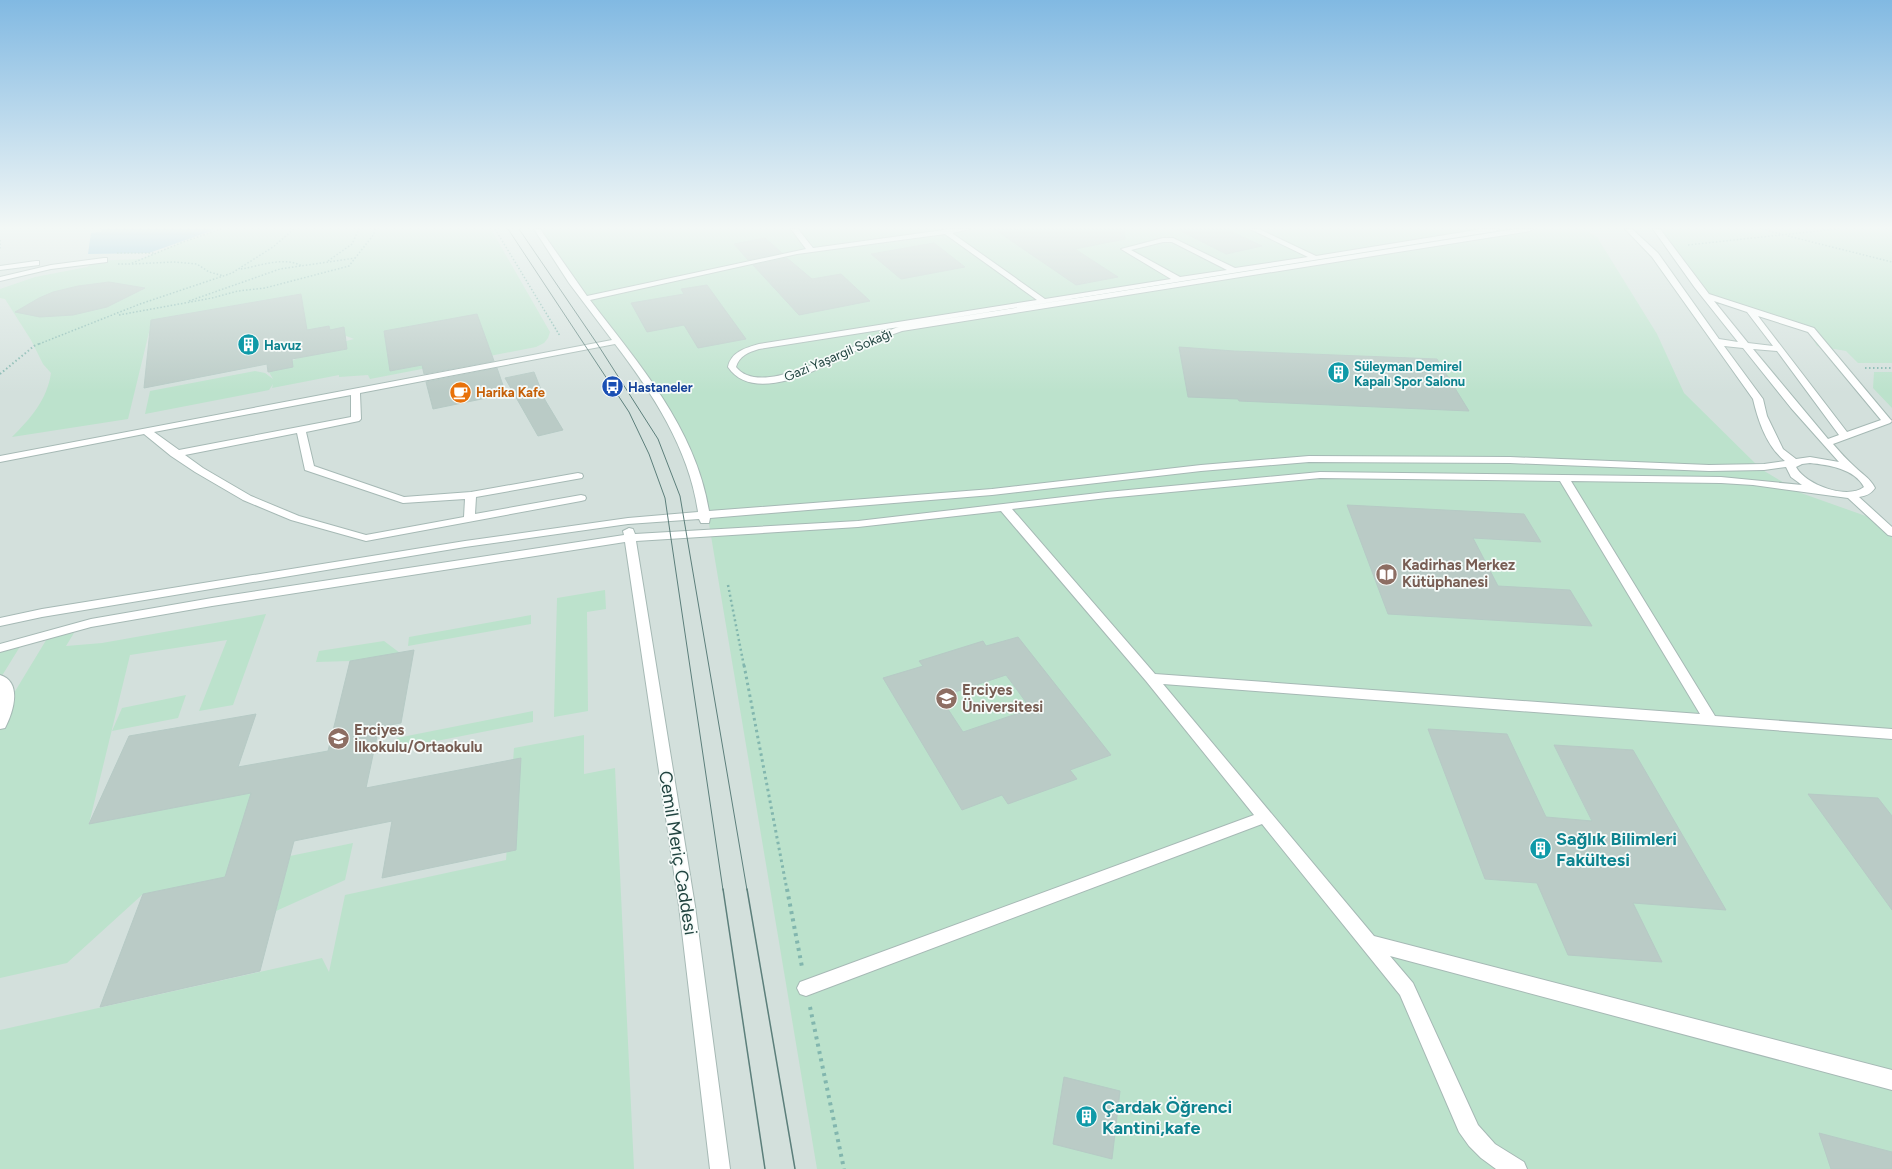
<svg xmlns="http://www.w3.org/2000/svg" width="1892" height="1169" font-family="Figtree,sans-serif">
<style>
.built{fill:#d3e0dc}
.green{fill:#bce2cc;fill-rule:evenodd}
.water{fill:#88c0d9}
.building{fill:#bacbc6;stroke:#b6cac5;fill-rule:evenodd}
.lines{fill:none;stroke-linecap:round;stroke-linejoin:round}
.minor-casing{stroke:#a6b9b5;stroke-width:2}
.path-far4{stroke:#82b6ae;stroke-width:1.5;stroke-dasharray:1.5 2;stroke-linecap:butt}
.path-far3{stroke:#82b6ae;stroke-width:2;stroke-dasharray:1.5 2.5;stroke-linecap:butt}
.path-far2{stroke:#82b6ae;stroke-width:2.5;stroke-dasharray:2 3;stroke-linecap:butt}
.path-far1{stroke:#82b6ae;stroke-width:3;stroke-dasharray:2.5 3.5;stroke-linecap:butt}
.path{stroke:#82b6ae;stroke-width:4;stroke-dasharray:3 4.5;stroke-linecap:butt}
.minor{fill:#fff;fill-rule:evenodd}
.tram-far1{stroke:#5c7f7b;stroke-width:1}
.tram{stroke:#5c7f7b;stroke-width:1.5}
.labels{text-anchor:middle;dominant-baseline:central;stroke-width:3.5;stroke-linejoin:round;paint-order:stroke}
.far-culture-label{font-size:13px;font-weight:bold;fill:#0d838f;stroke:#f6fbf9;text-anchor:start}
.far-street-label{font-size:13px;fill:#214440;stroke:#f6fbf9}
.far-transit-label{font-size:13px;font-weight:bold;fill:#164399;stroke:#f6fbf9;text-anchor:start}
.far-food-label{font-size:13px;font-weight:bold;fill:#c56008;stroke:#f6fbf9;text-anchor:start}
.education-label{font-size:15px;font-weight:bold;fill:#785e54;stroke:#f6fbf9;text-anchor:start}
.near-culture-label{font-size:18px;font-weight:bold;fill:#0d838f;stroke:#f6fbf9;text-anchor:start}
.near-street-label{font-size:18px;fill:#214440;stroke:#f6fbf9}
</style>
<rect width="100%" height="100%" fill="#e5f0ec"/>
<path class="built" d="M0,229H1892V1169H0Z"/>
<path class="green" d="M221,229H491L550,332L548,338L544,343L536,347L370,379L368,375L339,377V375L272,388L273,384L269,390L145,414L150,391L255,371L265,373L273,379L269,372L300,357L347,349L346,341L354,339L330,330L329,326L293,333L304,311L301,294L152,320L128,419L12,437C31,418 47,400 51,373L43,364L31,340L5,299L0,298V289L35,277L87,267L90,265L91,261L141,259L183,242ZM477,315L491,352L391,371L384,331Z
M532,229H1583L1597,237L1657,334L1684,393L1761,469L1801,493L1877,520L1892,533V1169H817L706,506L695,461L652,383Z
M1657,229H1892V363H1858L1846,351L1817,346L1807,329L1709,296L1683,271Z
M1874,372H1892V408L1873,388Z
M605,590L606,609L587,612L588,711L554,717L557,598Z
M266,614L233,705L199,711L227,640L130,655L89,824L230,797L236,781L257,777L225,877L143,894L67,963L0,978V716L48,637L74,633L66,646L102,643Z
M531,615V624L408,646L409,637Z
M24,640L0,679V644Z
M384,641L400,653L350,661L316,662L319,651Z
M186,695L178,718L112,731L122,708Z
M533,711V722L396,749L397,738Z
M584,735V774L615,768L634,1169H0V1030L322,958L329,972L345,895L506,860L514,748Z
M353,843L345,880L276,911L290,856Z"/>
<path class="water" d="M102,229H210L214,230L149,253L88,254L91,233L101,232Z"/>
<path class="building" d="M994,229H1124L1125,239L1075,249L1118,277L1076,285Z
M1177,229H1226L1262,246L1226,254Z
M765,238L782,253L748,260L734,244Z
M934,243L965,267L901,279L871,254Z
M787,258L812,279L841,274L870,301L799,315L753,265Z
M109,282L145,288L107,307L73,315L40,317L15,312L39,298L53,292L78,286Z
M707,285L746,339L698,348L684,325L647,332L631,303L684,294L681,289Z
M301,294L307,330L329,326L330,330L344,327L347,349L292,359L293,367L268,372L267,364L144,388L151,320Z
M477,314L494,361L424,374L422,365L390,371L384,331Z
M1179,347L1234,351L1437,359L1469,411L1239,401L1238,399L1188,397Z
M497,368L506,394L433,409L426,382Z
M534,372L545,400L563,430L538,436L505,378Z
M1347,505L1524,514L1541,542L1473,538L1498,586L1570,590L1592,626L1388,614Z
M1018,637L1111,755L1070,770L1077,779L1008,804L1002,795L962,810L883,678L923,666L919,661L983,641L986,646ZM1006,675L1031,709L963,732L940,697Z
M414,650L401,723L379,727L366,788L521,758L516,850L382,878L392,821L294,841L260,971L100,1007L143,894L225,877L251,793L89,824L129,736L256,714L238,767L328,751L350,661Z
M1428,729L1507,734L1546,817L1592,821L1554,745L1633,750L1726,910L1633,903L1662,962L1568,955L1537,883L1485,879Z
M1808,794L1878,798L1892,816V910Z
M1064,1077L1120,1091L1112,1159L1053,1144Z
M1819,1133L1892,1152V1169H1831Z"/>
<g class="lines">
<defs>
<path id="minor" d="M534,229H540L587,296L806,249L791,229H798L813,248L951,229H970L952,233L1045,299L1171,279L1121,249L1163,238H1173L1235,268L1308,257L1250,229H1259L1316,256L1482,229H1499L1496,231L920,323L1516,229H1533L1530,231L902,331C887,336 873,342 859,349C827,365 755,407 728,367C731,352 745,348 759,344L1037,300L945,234L797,254L590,300C639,364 696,429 709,511L992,489L1201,465L1309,456L1510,457L1709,465L1764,464L1785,461C1767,447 1758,421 1753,399L1652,257L1625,229H1632L1658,253L1719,339L1738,342L1695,288L1653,229H1660L1709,294L1814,328L1890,419L1892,421L1890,423L1833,444C1840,452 1847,460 1855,467C1863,475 1870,478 1875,488C1871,494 1866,496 1859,497L1892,527V536L1888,535L1848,498L1753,485L1721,483L1571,481L1715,716L1892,729V739L1163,684L1374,936L1892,1070V1090L1390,956L1413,983L1478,1125L1495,1144L1524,1162L1527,1169H1496L1481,1158L1469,1146L1459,1132L1400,995L1262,824L806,996L800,994L797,988L800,982L1254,815L1146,681L1001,511L858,527L636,541L695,906L730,1169H710L679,906L625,542L212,606L91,627L0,652V644L91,619L212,598L624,535L623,531L629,528L633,529L635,534L858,521L1107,492L1320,472L1721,477L1802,485L1791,477L1786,467L1764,470L1709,471L1510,463L1309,462L1201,471L992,495L710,518L709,523H701L699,519L628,524L465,547L42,617L0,626V618L42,609L465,541L628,518L698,512C689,449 653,394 615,344L360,393L361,419L359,421L306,432L314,466L404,497L471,492L578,473L582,474L583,476L582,478L476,497L475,514L581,495L585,496L586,498L585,500L581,501L366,541L291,520L243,500L195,472L171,456L144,434L0,462V456L612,340L569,283ZM1163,242H1172L1227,270L1180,277L1131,250ZM1714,301L1747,312L1773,346L1748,343ZM1758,316L1808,332L1881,420L1847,432ZM899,327C865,336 764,403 736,367C739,356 749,352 759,349ZM1724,346L1743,348L1791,408L1839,462L1810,457L1796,459L1783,449L1767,416L1763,399ZM1753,349L1777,351L1839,435L1828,439ZM351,395V417L179,450L154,432ZM297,433L305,470L403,503L465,499L464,517L366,535L299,516L251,496L203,468L185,455ZM1810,463C1829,465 1855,469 1864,487C1847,500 1806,485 1796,467L1802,464ZM1320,478L1560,481L1700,714L1155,674L1012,509L1107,498Z
M104,258H107V262L51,269L0,281V277L51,265Z
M36,261H39V265L0,270V266Z
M0,675C23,682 13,713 5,728L0,729Z"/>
</defs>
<use href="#minor" class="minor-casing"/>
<path class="path-far4" d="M495,229L560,336
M1762,229L1781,234
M190,233L196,235
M1788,236L1892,262
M0,240V250
M1688,245L1836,229
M117,253H154
M328,261L352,244L359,229
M118,264H130L183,242L221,229
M132,264L174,262L197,264L209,272L224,276
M241,269C260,266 284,256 302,266
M189,301L280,269L355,258
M119,315L212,298L238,291L265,288L349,266L374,234L375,229
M39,344L140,304L232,273L273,247L294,229"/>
<path class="path-far3" d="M1865,368H1892
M0,374L34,346L41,343"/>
<path class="path-far2" d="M728,585L744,666"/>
<path class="path-far1" d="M744,665L787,890"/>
<path class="path" d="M787,889L802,967
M810,1007L844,1169"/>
<use href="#minor" class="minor"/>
<path class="tram-far1" d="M508,229L629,412L649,454L665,498L723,890
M519,229L598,345L658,439L680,496L747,890"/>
<path class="tram" d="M723,889L765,1169
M747,889L795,1169"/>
</g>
<linearGradient id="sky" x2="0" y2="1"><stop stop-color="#81b9e2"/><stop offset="0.58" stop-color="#f3f8f6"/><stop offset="1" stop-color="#f3f8f6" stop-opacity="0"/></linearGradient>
<rect width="1892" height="393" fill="url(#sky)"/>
<defs>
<symbol id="building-disc" viewBox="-11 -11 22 22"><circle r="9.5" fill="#0f9aa8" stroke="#f6fbf9"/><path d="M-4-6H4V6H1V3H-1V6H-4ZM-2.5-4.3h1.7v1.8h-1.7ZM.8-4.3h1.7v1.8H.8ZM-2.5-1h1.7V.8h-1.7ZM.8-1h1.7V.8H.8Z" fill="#fff"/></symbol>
<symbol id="bus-disc" viewBox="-11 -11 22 22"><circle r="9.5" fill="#1a4fb4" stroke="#f6fbf9"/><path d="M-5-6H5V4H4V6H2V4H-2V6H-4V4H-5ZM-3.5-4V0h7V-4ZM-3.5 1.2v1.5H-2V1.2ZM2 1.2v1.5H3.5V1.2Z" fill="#fff"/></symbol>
<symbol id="cafe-disc" viewBox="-11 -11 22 22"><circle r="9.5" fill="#e8710a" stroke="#f6fbf9"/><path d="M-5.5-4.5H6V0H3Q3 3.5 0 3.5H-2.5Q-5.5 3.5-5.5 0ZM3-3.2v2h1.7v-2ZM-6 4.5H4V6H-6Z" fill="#fff"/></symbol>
<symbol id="library-disc" viewBox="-11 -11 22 22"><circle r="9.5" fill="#8d6e63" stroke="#f6fbf9"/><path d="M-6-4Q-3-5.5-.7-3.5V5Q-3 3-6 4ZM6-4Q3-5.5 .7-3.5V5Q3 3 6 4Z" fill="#fff"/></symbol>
<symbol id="university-disc" viewBox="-11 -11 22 22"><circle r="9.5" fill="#8d6e63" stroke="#f6fbf9"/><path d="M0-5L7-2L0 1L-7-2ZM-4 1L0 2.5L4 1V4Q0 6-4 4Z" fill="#fff"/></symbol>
<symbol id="school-disc" viewBox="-11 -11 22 22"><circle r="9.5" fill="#8d6e63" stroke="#f6fbf9"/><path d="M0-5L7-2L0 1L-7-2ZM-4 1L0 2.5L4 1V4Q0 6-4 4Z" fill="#fff"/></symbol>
</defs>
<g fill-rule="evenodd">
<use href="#building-disc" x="236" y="332" width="25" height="25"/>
<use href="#building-disc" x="1326" y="360" width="25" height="25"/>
<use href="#bus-disc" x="600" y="374" width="25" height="25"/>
<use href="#cafe-disc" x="448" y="380" width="25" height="25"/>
<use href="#library-disc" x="1374" y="562" width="25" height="25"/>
<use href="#university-disc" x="934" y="686" width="25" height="25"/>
<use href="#school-disc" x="326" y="726" width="25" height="25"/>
<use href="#building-disc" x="1528" y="836" width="25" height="25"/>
<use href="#building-disc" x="1074" y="1104" width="25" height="25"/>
</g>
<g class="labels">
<g class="far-culture-label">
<text x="264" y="345">Havuz</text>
<text x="1354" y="366">Süleyman Demirel<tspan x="1354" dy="15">Kapalı Spor Salonu</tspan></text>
</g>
<g class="far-street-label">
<text transform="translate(838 355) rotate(-23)">Gazi Yaşargil Sokağı</text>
</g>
<g class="far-transit-label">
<text x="628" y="387">Hastaneler</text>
</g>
<g class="far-food-label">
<text x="476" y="392">Harika Kafe</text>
</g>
<g class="education-label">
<text x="1402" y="565">Kadirhas Merkez<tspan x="1402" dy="17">Kütüphanesi</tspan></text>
<text x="962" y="690">Erciyes<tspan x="962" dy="17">Üniversitesi</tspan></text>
<text x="354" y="730">Erciyes<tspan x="354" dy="17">İlkokulu/Ortaokulu</tspan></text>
</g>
<g class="near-culture-label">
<text x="1556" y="839">Sağlık Bilimleri<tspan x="1556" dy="21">Fakültesi</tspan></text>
<text x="1102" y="1107">Çardak Öğrenci<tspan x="1102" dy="21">Kantini,kafe</tspan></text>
</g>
<g class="near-street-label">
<text transform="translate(678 853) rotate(81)">Cemil Meriç Caddesi</text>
</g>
</g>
</svg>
